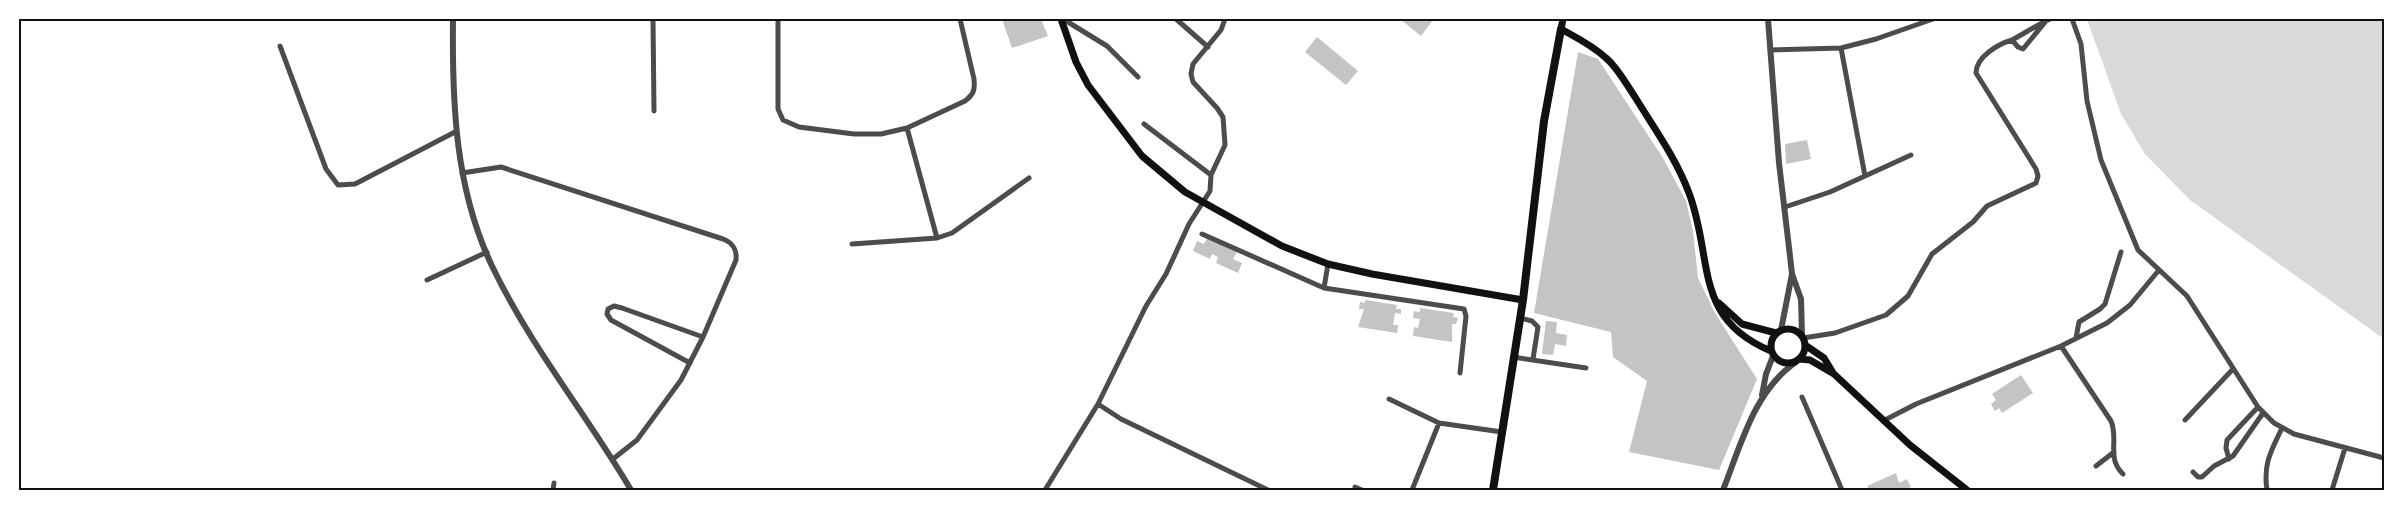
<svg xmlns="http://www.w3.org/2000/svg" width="2403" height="509" font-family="'Asap Condensed',sans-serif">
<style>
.water{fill:#d9d9d9}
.building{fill:#c4c4c4}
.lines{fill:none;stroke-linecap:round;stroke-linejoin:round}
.minor{stroke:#4c4c4c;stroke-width:5}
.tertiary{stroke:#4c4c4c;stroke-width:6}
.secondary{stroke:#111;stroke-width:7}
.primary{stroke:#111;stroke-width:8}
.neatline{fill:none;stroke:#111;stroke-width:2}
</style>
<rect width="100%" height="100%" fill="#fff"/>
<path class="water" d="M2087,19H2384V339L2190,200L2145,154L2121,114Z"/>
<path class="building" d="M1002,19H1041L1048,36L1012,48Z
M1400,19H1432L1433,20L1421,36Z
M1317,37L1358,71L1346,85L1305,52Z
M1578,52L1598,59L1663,158L1686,201L1693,231L1698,278L1715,313L1757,379L1719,470L1629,452L1647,381L1613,357L1611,332L1534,313Z
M1807,140L1811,159L1786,164L1785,144Z
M1207,238L1237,252L1233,259L1242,263L1238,273L1216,263L1218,257L1212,254L1210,259L1193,251L1197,241L1204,244Z
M1365,300L1397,305L1396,309H1401V314L1395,313L1393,325H1398L1397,333L1358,327L1364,309H1359L1360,302L1365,303Z
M1420,308L1454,313L1453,317L1458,318L1456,324H1452V342L1413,336L1414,327L1418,328L1420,319L1413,318L1414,311L1420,312Z
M1546,321L1557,322L1556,333L1567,335L1566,346L1555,344L1553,355L1542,354Z
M2021,375L2033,393L2002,413L1999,408L1995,411L1991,404L1996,400L1992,394Z
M1896,473L1899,483L1907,479L1911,487L1903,490H1869L1867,486Z"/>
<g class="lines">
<path class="minor" d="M653,19L654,111
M778,19V109L783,120L799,127L854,134H881L907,128L965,101C974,94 975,90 974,79L960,19
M1063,19L1107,46L1138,77
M1176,19L1208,47
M2072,19L2081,44L2087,101L2101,160L2138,250L2187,296L2258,407L2274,423L2294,434L2384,458
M2046,21L2023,49L2018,47L2012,40C2025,33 2037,25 2050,19
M280,46L326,169L338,185L355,184L455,132
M1841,48L1865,176
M1770,50L1841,48L1876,39L1933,19
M1144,124L1211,175
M907,128L937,238
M462,173L501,167L723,239C733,243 737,249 736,260L703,337L681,380L637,440L613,459
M1785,207L1830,192L1911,155
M1202,234L1324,288L1464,309L1466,316L1460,373
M852,244L937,238L952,233L1029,178
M427,280L487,252
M1324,288L1328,264
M1520,318L1532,321L1538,327L1533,359
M1803,338L1835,333L1886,315L1908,296L1932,254L1973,222L1987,206L2036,183L2038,176L2036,169L1976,73C1976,57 1998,44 2012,40
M2076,338L2079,322L2100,309L2105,304L2121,252
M2061,346L2111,421C2119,439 2106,458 2123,474
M1513,357L1586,368
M690,363L611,320L607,314L608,309L614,306L622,308L703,337
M1802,397L1842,490
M1389,399L1439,423L1502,432
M1098,404L1121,419L1268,490
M2185,420L2233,369
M1883,421L1916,404L2061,346L2107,323L2130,305L2159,270
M2229,459L2226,448L2227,440L2258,407
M2096,466L2114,452
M2193,472L2198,477H2202L2214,466L2233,456L2263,413
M1355,487L1362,490
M553,490L554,483
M1045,490L1098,404L1146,306L1166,274L1189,224L1210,191L1211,175L1225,145L1223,117L1217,108L1193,82L1191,74L1193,64L1221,30L1225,19
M1412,490L1439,423
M2267,490C2263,464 2271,451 2282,428
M2332,490L2345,448"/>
<path class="tertiary" d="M453,19C452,103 455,190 493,268C531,347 587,415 631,490
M1768,19L1779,163L1790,256L1792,274L1801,299L1802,336
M1781,330L1792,274
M1762,395L1766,374L1773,356
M1723,490C1741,445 1754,391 1796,362"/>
<path class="secondary" d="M1061,19L1076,62L1088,85L1142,156L1185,192L1282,246L1328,264L1372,274L1523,300
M1563,19L1561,29C1577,38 1592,45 1606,58C1618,68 1626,84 1635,97C1654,128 1676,158 1689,193C1714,259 1692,318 1771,351
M1719,303L1742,324L1776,333
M1771 346a17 17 0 1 1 34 0a17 17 0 1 1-34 0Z
M1805,345L1824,358L1832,371
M1799,359L1810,360L1834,374L1910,445L1967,490"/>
<path class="primary" d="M1493,490L1523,300L1544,121L1561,29"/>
</g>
<rect width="2403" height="509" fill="none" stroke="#ffffff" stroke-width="40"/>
<rect x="20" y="20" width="2363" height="469" class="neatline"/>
</svg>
